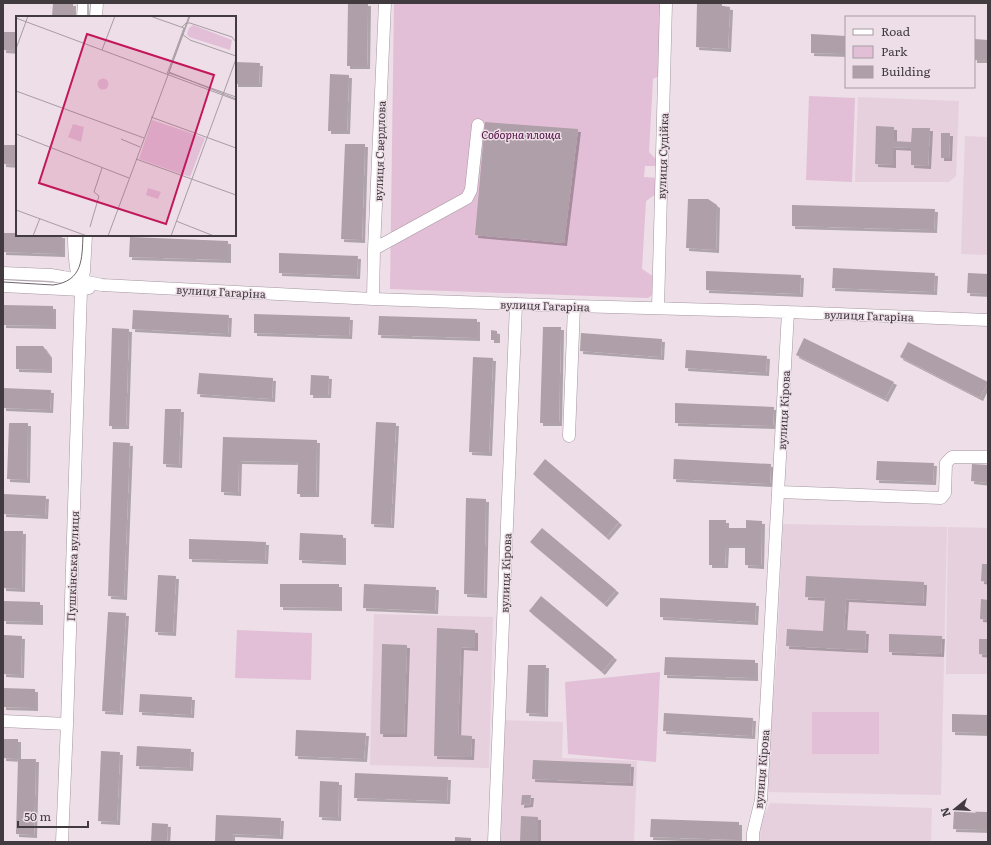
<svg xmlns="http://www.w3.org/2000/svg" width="991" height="845" font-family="Literata,serif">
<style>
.built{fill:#e6d0de}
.green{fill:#e2bfd6}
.building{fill:#ae9fa8;filter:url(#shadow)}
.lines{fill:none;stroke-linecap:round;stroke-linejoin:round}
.minor-casing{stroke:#a4969f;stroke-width:13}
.minor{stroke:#fff;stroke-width:12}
.tram{stroke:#6d646a;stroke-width:1}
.labels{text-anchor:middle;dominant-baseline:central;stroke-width:3;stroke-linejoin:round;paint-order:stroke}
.park-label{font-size:11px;font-style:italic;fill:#4d0c3e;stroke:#eddee7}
.street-label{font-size:11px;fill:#413b3f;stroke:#eddee7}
.inset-road{fill:none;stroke:#a89da4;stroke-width:1}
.view{fill:#c2185b;fill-opacity:0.15;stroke:#c2185b;stroke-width:2}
.inset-edge{fill:none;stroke:#413b3f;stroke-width:2}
</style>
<defs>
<filter id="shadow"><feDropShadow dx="3" dy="3" stdDeviation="0" flood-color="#0004"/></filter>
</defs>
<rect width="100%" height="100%" fill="#eddee7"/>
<path class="built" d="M858,97L959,101L956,176L949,182H855Z
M965,136L988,137V255L961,254Z
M783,524L947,527L941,795L766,792L777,652Z
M948,527L988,528V674H946Z
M374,614L493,617L489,768L370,765Z
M502,720L563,722L562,758L637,761L634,842H497Z
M770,803L932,808L931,842H760L761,822Z"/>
<path class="green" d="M394,3H665L659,76L653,79L649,152L656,159V166H645L644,177L657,178L656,194L646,201L642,269L654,277C654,286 656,294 648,298L390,289Z
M809,96L855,98L852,182L806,180Z
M237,630L312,633L311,680L235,678Z
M660,672L656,762L568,754L565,682Z
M812,712H879V754H812Z"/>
<path class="building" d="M53,3H73V17H52Z
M348,3H368L367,66H347Z
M697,3H722V6L730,7L728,49L696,47Z
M3,32H17V51L3,50Z
M811,34L846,36V54L811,53Z
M974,39L988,40V60H974Z
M235,62L260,63L259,84H235Z
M330,74L349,75L347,131H328Z
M485,122L578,129L564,243L475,235Z
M876,126L894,127V141L911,142L912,128H930L928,166L911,165V148L893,147V165L875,164Z
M941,133H950L949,158H941Z
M345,144H365L362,240L341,239Z
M3,145H17V165L3,164Z
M688,199H708L717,205L716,250L686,248Z
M792,205L935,209L934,230L792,226Z
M3,233H17V235H62V254L3,252Z
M130,237L228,241V260L129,257Z
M279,253L358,256L357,276L279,273Z
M833,268L935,273L934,292L832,288Z
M706,271L801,275L800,294L706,290Z
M968,273L988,274V294L967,293Z
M3,305L53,306V326L3,325Z
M133,310L229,315L228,334L132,329Z
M254,314L350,317L349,336L254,333Z
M379,316L477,319V338L378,335Z
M543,327H561L559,423H540Z
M112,328L129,329L126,426H109Z
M491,330L497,331V340H491Z
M581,333L662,339L661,357L580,351Z
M804,338L894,382L885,399L796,355Z
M908,342L988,382L980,398L900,357Z
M16,346H43L49,355V370L16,369Z
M686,350L767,356L766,373L685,368Z
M473,357L493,358L489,453L469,452Z
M199,373L273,378L272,399L197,394Z
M311,375L329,376L328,395H310Z
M3,388L51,390L50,410L3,408Z
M675,403L774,407L773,426L675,423Z
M165,409H181L179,465L163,464Z
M376,422L396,423L391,525L371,524Z
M9,423H28L27,480L7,479Z
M223,437L317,440L316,494H297L298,462L239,461L238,493L221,492Z
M113,442L130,443L124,597L108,596Z
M545,459L619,522L606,537L533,474Z
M674,459L771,464L770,484L673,479Z
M877,461L934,463L933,482L876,480Z
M972,464L988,465V483L971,481Z
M3,494L46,496L45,516L3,514Z
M466,498L486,499L484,595L464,594Z
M709,520H726V528H746V520L762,521L761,566L745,565V545H726L725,565H709Z
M542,528L616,590L604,604L530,542Z
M4,531H23L22,589L3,588Z
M300,533L343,535V562L299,560Z
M189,539L266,542L265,561L189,559Z
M982,564H988V582L981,581Z
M158,575L176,576L173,633L155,632Z
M806,576L924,582L923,603L846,599L844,630L866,631L865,650L786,646L787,629L823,631L825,598L805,597Z
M280,584H339V608L280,607Z
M364,584L436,587L435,611L363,608Z
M541,596L614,657L602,672L529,611Z
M660,598L756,603L755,622L660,617Z
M981,599L988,600V620L980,619Z
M3,601L40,602V622L3,621Z
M108,612L126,613L120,712L102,711Z
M437,628L475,630V648L461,647L458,735L472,736L471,757L434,756Z
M889,634L942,636L941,654L889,652Z
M4,635L22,636L21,675L3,674Z
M979,639H988V655L979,654Z
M382,644L407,645L404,734H380Z
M665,657L755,660V678L664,675Z
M528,665H546L545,714L526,713Z
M3,688L35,689V708L3,707Z
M140,694L192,697L191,715L139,712Z
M664,713L753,718L752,736L663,731Z
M952,714L988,715V733L952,732Z
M296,730L366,733L364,759L295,756Z
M3,739H18V759L3,758Z
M137,746L191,749L190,768L136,766Z
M101,751L120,752L117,822L98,821Z
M18,759H36L34,835L16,834Z
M533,760L631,764L630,783L532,779Z
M355,773L448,777L447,801L354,798Z
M320,781L339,782L338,818L319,817Z
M522,795H531L530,804L521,805Z
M954,811L988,812V830L953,829Z
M216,815L281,818L280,836L232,834V842H215Z
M521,816L538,817V842H520Z
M651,819L739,822V840L650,837Z
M152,823L168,824L167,842H151Z
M455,837L471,838V842H455Z"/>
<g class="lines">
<defs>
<path id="minor" d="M83,17L84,3
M96,17L97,3
M74,235C74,253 75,269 80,287
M374,249L467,198L471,190L478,125
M3,273L51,275L63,277L102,285L373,299L574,306L788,312L988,320
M3,286L81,290L89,288
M373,299L374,249L385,3
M658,308L666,3
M569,436L574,306
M779,492L941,498L945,493L946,463L952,457H988
M3,721L67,724
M62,842L67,724L81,290L84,271L86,235
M494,842L516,304
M753,842V833L761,800L788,312"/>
</defs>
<use href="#minor" class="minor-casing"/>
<use href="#minor" class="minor"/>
<path class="tram" d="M88,17V3
M3,282L53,285C83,281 82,259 83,235"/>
</g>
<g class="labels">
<g class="park-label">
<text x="521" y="134">Соборна площа</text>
</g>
<g class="street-label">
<text transform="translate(379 151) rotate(-88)">вулиця Свердлова</text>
<text transform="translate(662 156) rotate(-88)">вулиця Судійка</text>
<text transform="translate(221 291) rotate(3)">вулиця Гагаріна</text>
<text transform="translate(545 305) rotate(2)">вулиця Гагаріна</text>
<text transform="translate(869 315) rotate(2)">вулиця Гагаріна</text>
<text transform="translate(783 410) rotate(-87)">вулиця Кірова</text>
<text transform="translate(72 566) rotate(-88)">Пушкінська вулиця</text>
<text transform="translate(505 573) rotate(-88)">вулиця Кірова</text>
<text transform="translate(761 769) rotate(-85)">вулиця Кірова</text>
</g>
</g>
<g transform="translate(16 16)">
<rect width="220" height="220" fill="#eddee7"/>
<path d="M177,9L216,24L214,34L173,21L171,18L173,12ZM81.5 68a5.5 5.5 0 1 1 11 0a5.5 5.5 0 1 1-11 0ZM136,104L189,122L174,161L123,143ZM57,108L68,111L65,126L52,121ZM132,172L145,176L142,183L130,179Z" fill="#e2bfd6"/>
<path class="inset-road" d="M134,0L168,12M173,0L153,56L220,83M0,2L220,84M166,11L170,7H174L216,21L220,26M166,18L174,24L220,40M0,33L12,0M86,34L99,0M153,57L220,81M151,58L168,12M0,75L128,122M135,101L220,132M0,118L113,162M105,123L124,131M120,143L220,179M0,194L71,220M160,205L198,220M74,211L83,180L78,176L86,152M17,220L24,202M92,220L174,0M155,220L220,43"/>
<path class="view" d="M71,18L198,59L150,208L23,167Z"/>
<rect width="220" height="220" class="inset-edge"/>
</g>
<rect width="991" height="845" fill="none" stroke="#413b3f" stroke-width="8"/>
<rect x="845" y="16" width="130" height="72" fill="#eddee7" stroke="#a89da4"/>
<rect x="853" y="29" width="20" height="6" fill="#ffffff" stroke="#a89da4"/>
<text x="881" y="36" font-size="12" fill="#413b3f">Road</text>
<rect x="853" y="46" width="20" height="12" fill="#e2bfd6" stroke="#a89da4"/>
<text x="881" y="56" font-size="12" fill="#413b3f">Park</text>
<rect x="853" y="66" width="20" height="12" fill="#ae9fa8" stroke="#a89da4"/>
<text x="881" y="76" font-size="12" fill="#413b3f">Building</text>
<g transform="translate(955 809) rotate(252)" stroke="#eddee7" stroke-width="3" paint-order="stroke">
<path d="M0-3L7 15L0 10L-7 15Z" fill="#413b3f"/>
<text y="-6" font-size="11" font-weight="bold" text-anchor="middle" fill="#413b3f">N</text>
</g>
<path d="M18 821v6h70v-6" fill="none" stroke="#413b3f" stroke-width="2"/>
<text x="24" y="821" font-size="12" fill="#413b3f" stroke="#eddee7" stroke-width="3" paint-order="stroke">50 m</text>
</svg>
